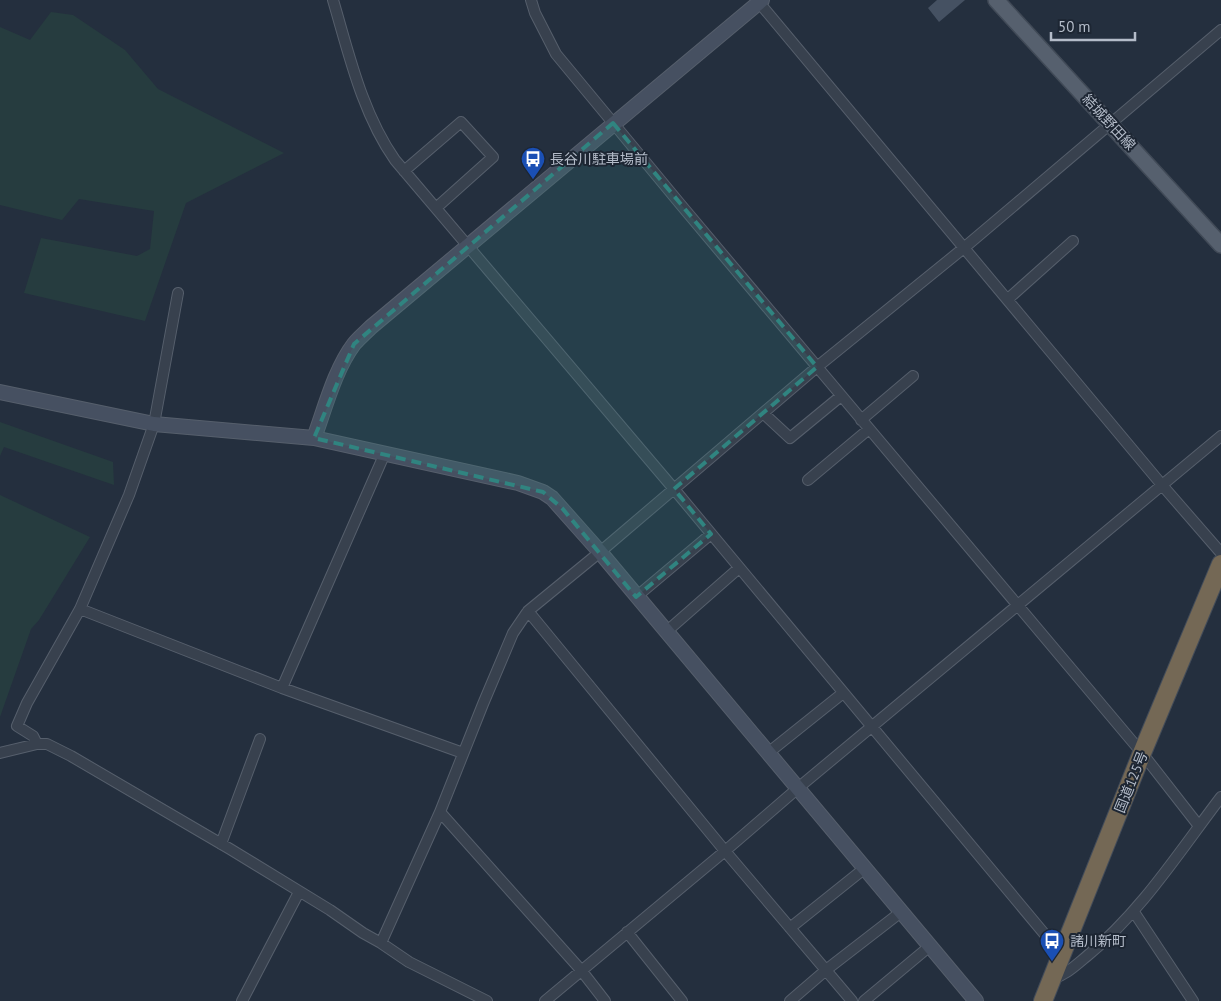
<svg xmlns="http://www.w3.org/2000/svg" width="1221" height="1001" font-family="'PT Sans','Noto Sans JP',sans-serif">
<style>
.green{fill:#263c3f}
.building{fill:#455162}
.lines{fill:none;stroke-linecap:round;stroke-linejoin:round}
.street-casing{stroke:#565f6c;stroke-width:12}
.secondary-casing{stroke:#565f6c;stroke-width:16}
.primary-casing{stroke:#414a57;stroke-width:18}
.highway-casing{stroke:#434c59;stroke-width:20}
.street{stroke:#38414e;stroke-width:10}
.secondary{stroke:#465061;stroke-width:14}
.primary{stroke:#56606e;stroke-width:15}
.highway{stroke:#746855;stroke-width:18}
.marked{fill:#308480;fill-opacity:0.2;stroke:#308480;stroke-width:4;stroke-dasharray:10 6;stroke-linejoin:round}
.labels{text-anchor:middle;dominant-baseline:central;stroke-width:4;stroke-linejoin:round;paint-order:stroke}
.street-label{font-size:14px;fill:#b4bcc9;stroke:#1d2633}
.poi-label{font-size:14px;fill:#b4bcc9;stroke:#1d2633;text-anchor:start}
</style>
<rect width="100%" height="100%" fill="#242f3e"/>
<path class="green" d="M51,12L73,15L125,50L158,89L284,153L186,203L145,321L24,293L41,238L137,256L150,249L154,211L79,199L62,220L0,205V27L30,40Z
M0,422L113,462L114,485L4,447L0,456Z
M0,495L90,537L39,620L31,629L0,717Z"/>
<path class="building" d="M937,0H965L939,22L928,8Z"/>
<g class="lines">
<defs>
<path id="street" d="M333,0C349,54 362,113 395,160L674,489L1062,955
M531,0L535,13L556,54L681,205L1142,753L1199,826
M757,0L1162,485L1221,553
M404,171L461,122L493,157L436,208
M1008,299L1073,241
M763,413L790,438L841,396
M861,420L913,376
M808,480L869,429
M636,597L711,534
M80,609L282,688L463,753
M528,611L725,851L852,1001
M666,632L739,568
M282,688L385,453
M37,744L33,736L17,726L27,703L80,609L129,495L154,424L178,293
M0,753L37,744H47L71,756L230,849L330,910L363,933L381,943L409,962L487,1001
M768,753L843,693
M440,812L581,970L605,1001
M221,844L260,739
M1134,912L1193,1001
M790,928L865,868
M627,932L682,1001
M381,943L440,812L483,704L513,633L528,611L600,552L817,367L965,247L1221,30
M1052,979C1066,975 1076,965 1087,956C1141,912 1179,852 1221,797
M242,1001L299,892
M545,1001L725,851L798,788L1221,436
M790,1001L826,970L901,912
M864,1001L930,946"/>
<path id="secondary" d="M0,392L154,424L314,438L518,483L543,492L552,498L600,552L976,1001
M314,438C325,408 335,369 354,344C359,338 365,333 371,327L762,0"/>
<path id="primary" d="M996,0L1221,245"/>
<path id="highway" d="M1043,1001L1142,753L1221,564"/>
</defs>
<use href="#street" class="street-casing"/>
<use href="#secondary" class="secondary-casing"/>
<use href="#primary" class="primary-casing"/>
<use href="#highway" class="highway-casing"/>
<use href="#street" class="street"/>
<use href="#secondary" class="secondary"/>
<use href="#primary" class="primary"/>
<use href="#highway" class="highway"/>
</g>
<path class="marked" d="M613,123L817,367L674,489L711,534L636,597L562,508L543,492L314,438L354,344Z"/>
<defs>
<symbol id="bus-pin" viewBox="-11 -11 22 30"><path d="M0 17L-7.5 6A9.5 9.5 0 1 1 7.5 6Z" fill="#1a4fb4" stroke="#1d2633"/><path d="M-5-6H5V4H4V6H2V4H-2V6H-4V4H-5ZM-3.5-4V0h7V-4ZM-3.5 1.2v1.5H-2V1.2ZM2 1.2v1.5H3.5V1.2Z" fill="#fff"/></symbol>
</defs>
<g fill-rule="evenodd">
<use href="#bus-pin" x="519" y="145" width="28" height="38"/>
<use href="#bus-pin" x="1038" y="927" width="28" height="38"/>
</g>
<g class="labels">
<g class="street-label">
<text transform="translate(1109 122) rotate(47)">結城野田線</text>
<text transform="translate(1131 782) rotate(-68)">国道125号</text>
</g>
<g class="poi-label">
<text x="550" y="159">長谷川駐車場前</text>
<text x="1070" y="941">諸川新町</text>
</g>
</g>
<path d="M1051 32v8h84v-8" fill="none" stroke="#b4bcc9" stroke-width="2.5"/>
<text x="1058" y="32" font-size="15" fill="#b4bcc9" stroke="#1d2633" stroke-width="4" paint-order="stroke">50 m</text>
</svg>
